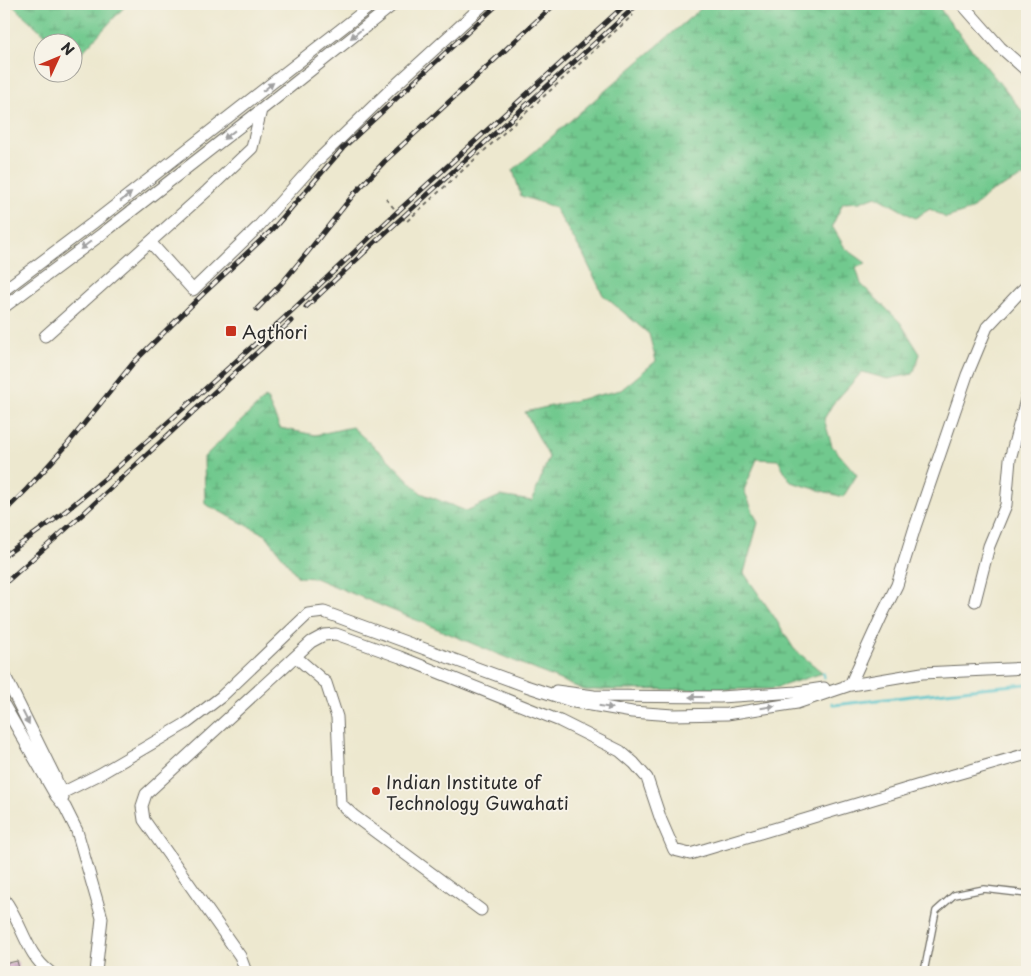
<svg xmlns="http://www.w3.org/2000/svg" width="1031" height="976" font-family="'Playpen Sans',sans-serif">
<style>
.wetland{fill:url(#wetland-marsh);stroke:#4e7a5c}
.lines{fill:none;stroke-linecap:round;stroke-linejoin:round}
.stream{stroke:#56c4cb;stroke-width:3}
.building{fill:url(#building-back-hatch)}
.lane-casing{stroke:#6f6d64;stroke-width:8}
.street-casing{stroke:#6f6d64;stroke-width:13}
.path{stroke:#6f6d64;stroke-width:2;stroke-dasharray:4 4;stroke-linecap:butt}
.lane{stroke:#fff;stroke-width:5.5}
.street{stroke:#fff;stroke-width:11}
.rail-casing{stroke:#2b2b2b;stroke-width:5}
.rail{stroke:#f7f3e8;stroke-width:3;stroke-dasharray:9;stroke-linecap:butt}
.oneway{fill:#a0a0a0}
.poi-dot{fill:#c8321e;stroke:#f7f3e8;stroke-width:2}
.labels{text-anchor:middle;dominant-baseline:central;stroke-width:4;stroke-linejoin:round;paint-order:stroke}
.poi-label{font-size:18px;fill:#2b2b2b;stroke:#f7f3e8;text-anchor:start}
</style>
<defs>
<pattern id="wetland-marsh" width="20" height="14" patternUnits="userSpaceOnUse" patternTransform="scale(1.25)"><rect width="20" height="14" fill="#71c98e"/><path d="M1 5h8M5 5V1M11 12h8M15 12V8" fill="none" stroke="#5da374"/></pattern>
<pattern id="building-back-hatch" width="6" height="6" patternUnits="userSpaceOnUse" patternTransform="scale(1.25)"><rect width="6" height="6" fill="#d0a2c7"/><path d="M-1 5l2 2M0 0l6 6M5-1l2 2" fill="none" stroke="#a984a2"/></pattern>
</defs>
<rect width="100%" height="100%" fill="#f7f3e8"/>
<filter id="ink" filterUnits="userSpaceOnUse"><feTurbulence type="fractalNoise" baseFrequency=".02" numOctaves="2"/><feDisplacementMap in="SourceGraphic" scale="10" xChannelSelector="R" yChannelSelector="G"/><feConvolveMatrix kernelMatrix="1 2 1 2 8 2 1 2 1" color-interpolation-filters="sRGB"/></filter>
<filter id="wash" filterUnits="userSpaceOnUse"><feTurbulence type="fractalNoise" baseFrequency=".0096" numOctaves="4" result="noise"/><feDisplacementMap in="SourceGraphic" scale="20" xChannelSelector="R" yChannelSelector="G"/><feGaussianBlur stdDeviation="1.12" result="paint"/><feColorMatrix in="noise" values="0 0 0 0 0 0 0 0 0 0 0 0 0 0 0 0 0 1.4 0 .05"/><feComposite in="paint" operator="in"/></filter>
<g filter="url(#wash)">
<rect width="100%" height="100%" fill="#ede8cf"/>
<path class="wetland" d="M11,4H127L73,62L72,61V42H53Z
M706,4H726L730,9L741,4H937L945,16L1027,117V178L1022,177L989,193L971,210L946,218L930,209L915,218L876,196L860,202L843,203L832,226L845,248L866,263L856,268L861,284L900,322L920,354L913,374L888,379L862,372L832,405L824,419L832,446L857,475L843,497L791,482L778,460L757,459L744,490L758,523L744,573L775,618L794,649L823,673L772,689L584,690L315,578L298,577L266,535L205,504L204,457L266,397L280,428L315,435L352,427L391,462L421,493L466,511L500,496L532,501L549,457L525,412L621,390L656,361L649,334L603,295L583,254L554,207L521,196L513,170Z"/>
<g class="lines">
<path class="stream" d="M823,673L824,677
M832,703L834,705L981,688L1027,684"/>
</g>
<g id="blocks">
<path class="building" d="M17,961L20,972H4V964Z"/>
</g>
</g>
<g filter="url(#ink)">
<use href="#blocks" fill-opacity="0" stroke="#6f6d64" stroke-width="1"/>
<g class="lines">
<defs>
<path id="lane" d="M924,972L936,911L954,895L984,889L1027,894"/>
<path id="street" d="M962,4L1000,47L1027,71
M150,242L193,290L257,228L318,160L389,91L484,4
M4,290L93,223L373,4
M4,307L102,234L261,110L394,4
M45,336L207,191L252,148L261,110
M975,601L989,546L1006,505L1010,459L1027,396
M296,657L326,683L337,717L341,804L354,816L481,910
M4,674L55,777L63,798
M845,686L922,673L1027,668
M556,691L594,696L720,697L797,692L824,688
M4,705L56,796L65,807L77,831L102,918L96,972
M56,796L100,774L187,723L221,697L308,614L324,612L526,686L574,702L632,712L673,715L727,714L797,703L850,685L882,615L897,585L915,527L967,375L987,327L1019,293L1027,286
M4,899C22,922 26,955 50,972
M246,972L240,956L144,820L142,806L146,794L311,642L324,635L336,634L400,657L560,721L620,751L634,763L647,778L661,820L674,850L690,854L943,778L1027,754"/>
</defs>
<use href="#lane" class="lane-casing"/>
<use href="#street" class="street-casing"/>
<path class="path" d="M386,199L406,222L633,15"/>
<use href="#lane" class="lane"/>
<use href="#street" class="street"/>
<defs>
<path id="rail" d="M363,253L638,4
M306,307L368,249
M257,309L282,283L307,253L354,194L385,161L555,4
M4,512L27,489L66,446L134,362L204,293L273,229L343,148L498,4
M4,556L62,514L108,476L284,318L397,212L626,4
M4,584L84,513L291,321"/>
</defs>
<use href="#rail" class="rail-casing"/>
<use href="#rail" class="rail"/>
</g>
<defs><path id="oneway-solid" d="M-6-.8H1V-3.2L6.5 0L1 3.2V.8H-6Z" transform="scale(1.25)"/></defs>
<g class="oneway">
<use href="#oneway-solid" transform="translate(356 34) rotate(141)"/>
<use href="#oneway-solid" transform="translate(268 87) rotate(-38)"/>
<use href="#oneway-solid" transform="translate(229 135) rotate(142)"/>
<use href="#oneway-solid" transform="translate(126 197) rotate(-38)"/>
<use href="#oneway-solid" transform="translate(86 245) rotate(143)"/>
<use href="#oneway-solid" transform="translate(696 697) rotate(-180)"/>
<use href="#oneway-solid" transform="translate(606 707) rotate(10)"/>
<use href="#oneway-solid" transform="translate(768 707) rotate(-9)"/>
<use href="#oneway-solid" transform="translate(26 718) rotate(63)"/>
</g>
</g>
<g class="poi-dot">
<rect x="225" y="325" width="12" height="12" rx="2.5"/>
<circle cx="376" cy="791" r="5"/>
</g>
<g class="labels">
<g class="poi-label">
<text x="242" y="331">Agthori</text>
<text x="386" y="781">Indian Institute of<tspan x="386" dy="21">Technology Guwahati</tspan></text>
</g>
</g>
<rect width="1031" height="976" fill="none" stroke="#f7f3e8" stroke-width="20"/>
<g transform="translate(58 58) rotate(46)"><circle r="24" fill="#f7f3e8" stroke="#a5a39c"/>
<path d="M0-4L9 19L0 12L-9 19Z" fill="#c8321e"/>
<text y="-8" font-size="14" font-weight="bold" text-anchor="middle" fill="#2b2b2b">N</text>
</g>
</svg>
